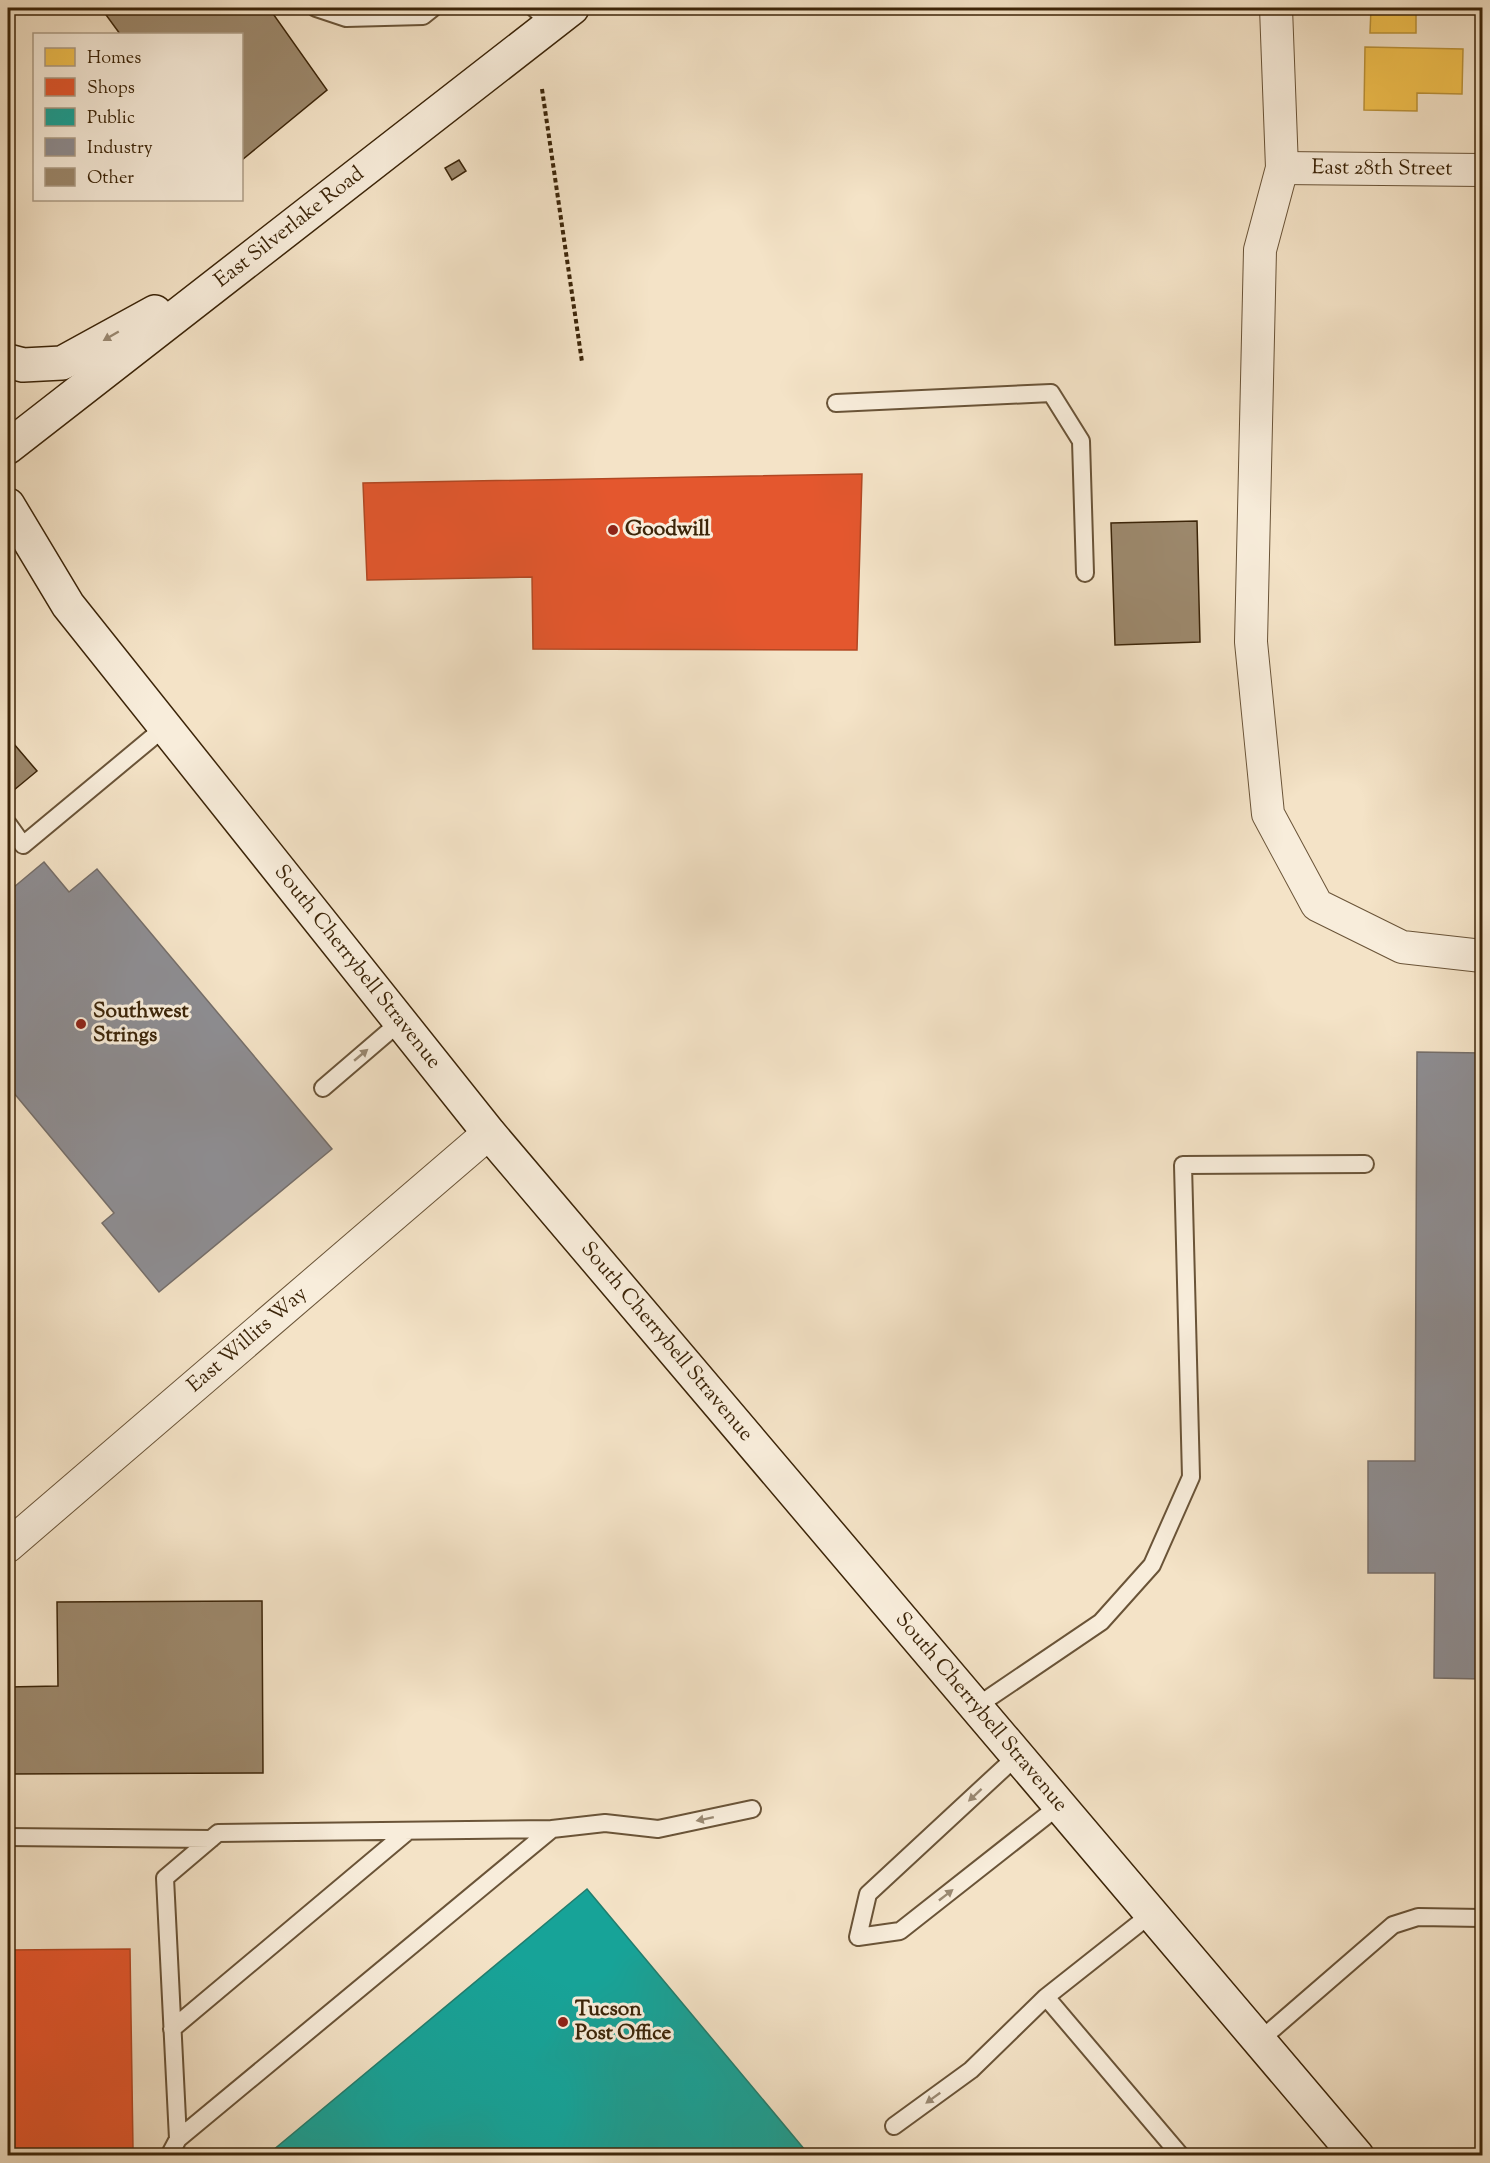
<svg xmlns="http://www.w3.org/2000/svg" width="1490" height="2163" font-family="'Sorts Mill Goudy',serif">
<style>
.homes{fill:#f2c14e;stroke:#bb9239;stroke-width:1.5}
.shops{fill:#e4572e;stroke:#b24823;stroke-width:1.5}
.public{fill:#17a398;stroke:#227d6d;stroke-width:1.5}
.industry{fill:#8d8d92;stroke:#756e69;stroke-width:1.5}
.building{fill:#9c886c;stroke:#3c2509;stroke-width:1.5}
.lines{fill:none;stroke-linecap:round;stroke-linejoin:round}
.lane-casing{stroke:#6a5438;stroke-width:20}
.street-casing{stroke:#6a5438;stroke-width:34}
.secondary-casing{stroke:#3c2509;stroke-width:36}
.path{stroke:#3c2509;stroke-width:4;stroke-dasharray:4.5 3;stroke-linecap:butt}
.lane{stroke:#f8eddb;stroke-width:16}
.street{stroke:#f8eddb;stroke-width:32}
.secondary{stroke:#f8eddb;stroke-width:33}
.oneway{fill:#9a8972}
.poi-dot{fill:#8f2418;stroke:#f8eddb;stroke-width:2}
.labels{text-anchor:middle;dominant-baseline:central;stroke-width:6;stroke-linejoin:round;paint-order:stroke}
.street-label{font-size:21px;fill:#3c2509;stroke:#f8eddb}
.poi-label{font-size:21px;font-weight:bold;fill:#3c2509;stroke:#f8eddb;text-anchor:start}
</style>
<rect width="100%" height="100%" fill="#f4e3c7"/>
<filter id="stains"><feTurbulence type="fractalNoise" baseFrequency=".00333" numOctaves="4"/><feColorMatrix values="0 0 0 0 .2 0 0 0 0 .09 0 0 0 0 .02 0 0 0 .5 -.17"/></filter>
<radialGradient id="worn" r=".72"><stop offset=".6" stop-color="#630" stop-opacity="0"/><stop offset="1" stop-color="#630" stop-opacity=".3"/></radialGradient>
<path class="homes" d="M1371,8H1457V14L1416,13V33H1370Z
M1365,47L1463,49L1462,94L1417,93V111L1364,110Z"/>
<path class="shops" d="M862,474L857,650L533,649L532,577L367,580L363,483Z
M130,1949L133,2149L8,2150V1950Z"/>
<path class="public" d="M587,1889L810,2156H266Z"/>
<path class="industry" d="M44,862L69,892L97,869L332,1149L159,1292L102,1223L114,1213L8,1086V892Z
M1417,1052L1482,1053V1679L1434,1678L1435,1573H1368V1461H1415Z"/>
<path class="building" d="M101,8H269L327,90L242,160V34H120Z
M459,160L466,171L452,180L445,168Z
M1197,521L1200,642L1115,645L1111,523Z
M8,737L37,771L8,795Z
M262,1601L263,1773L8,1774V1687L58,1686L57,1602Z"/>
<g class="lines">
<defs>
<path id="lane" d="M316,8L346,18L423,16L433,8
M534,8L551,24
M836,403L1051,393L1081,441L1085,573
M8,824L23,845L165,727
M323,1088L400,1022
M977,1706L1101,1622L1152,1565L1191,1477L1183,1165L1365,1164
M1018,1755L868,1894L858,1937L900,1931L1060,1805
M8,1837L211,1839
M1151,1914L1046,1997L1181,2156
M172,2029L408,1831
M1259,2041L1393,1925L1418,1917L1482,1918
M894,2126L971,2070L1046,1997
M178,2139L165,1878L218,1833L552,1829
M169,2156L178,2139L552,1829L605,1823L658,1829L752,1809"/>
<g id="street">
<path d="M1276,8L1282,168L1260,250L1251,642L1268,814L1317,905L1402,947L1482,956"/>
<path id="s1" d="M1282,168L1482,170"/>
<path id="s2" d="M8,1546L489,1133"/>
</g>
<g id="secondary">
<path d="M8,361L23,365L62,363L155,312"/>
<path id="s3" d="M8,447L572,8"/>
<path id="s4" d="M8,505L68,605L489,1133L1357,2156"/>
</g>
</defs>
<use href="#lane" class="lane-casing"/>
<use href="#street" class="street-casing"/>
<use href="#secondary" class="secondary-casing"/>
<path class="path" d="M542,89L582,362"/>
<use href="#lane" class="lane"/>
<use href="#street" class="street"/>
<use href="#secondary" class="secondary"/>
</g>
<defs><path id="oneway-solid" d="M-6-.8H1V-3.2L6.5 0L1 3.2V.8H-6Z" transform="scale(1.5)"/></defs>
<g class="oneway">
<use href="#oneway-solid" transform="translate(111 336) rotate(150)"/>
<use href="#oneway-solid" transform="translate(361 1055) rotate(-40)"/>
<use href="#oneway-solid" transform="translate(975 1795) rotate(137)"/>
<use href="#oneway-solid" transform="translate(705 1819) rotate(168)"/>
<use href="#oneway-solid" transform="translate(946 1895) rotate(-38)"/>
<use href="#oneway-solid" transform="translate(933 2098) rotate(144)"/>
</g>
<g class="poi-dot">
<circle cx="613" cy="530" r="6"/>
<circle cx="81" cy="1024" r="6"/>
<circle cx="563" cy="2022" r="6"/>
</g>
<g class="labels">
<g class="street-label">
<text stroke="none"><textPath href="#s1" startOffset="100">East 28th Street</textPath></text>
<text stroke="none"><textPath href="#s3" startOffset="357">East Silverlake Road</textPath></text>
<text stroke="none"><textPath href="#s4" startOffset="580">South Cherrybell Stravenue</textPath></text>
<text stroke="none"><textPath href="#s2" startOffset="316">East Willits Way</textPath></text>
<text stroke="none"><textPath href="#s4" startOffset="1066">South Cherrybell Stravenue</textPath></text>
<text stroke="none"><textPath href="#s4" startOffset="1552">South Cherrybell Stravenue</textPath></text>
</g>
<g class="poi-label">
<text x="625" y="530">Goodwill</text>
<text x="93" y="1012">Southwest<tspan x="93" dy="24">Strings</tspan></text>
<text x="575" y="2010">Tucson<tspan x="575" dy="24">Post Office</tspan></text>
</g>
</g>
<rect width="1490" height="2163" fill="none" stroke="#f4e3c7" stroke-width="30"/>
<rect x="9" y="9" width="1472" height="2145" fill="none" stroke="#3c2509" stroke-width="3"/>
<rect x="15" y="15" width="1460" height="2133" fill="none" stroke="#3c2509" stroke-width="1.5"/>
<rect x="33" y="33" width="210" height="168" fill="#f8eddb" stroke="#ad9d87" stroke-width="1.5"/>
<rect x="45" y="48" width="30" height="18" fill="#f2c14e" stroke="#ad9d87" stroke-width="1.5"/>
<text x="87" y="63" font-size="18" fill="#3c2509">Homes</text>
<rect x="45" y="78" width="30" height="18" fill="#e4572e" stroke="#ad9d87" stroke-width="1.5"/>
<text x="87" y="93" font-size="18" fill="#3c2509">Shops</text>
<rect x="45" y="108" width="30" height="18" fill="#17a398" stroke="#ad9d87" stroke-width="1.5"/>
<text x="87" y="123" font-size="18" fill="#3c2509">Public</text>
<rect x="45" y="138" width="30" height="18" fill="#8d8d92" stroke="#ad9d87" stroke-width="1.5"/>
<text x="87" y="153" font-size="18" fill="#3c2509">Industry</text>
<rect x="45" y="168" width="30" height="18" fill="#9c886c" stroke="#ad9d87" stroke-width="1.5"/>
<text x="87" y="183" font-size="18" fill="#3c2509">Other</text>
<rect width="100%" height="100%" filter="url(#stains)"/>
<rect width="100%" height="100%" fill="url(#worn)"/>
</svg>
